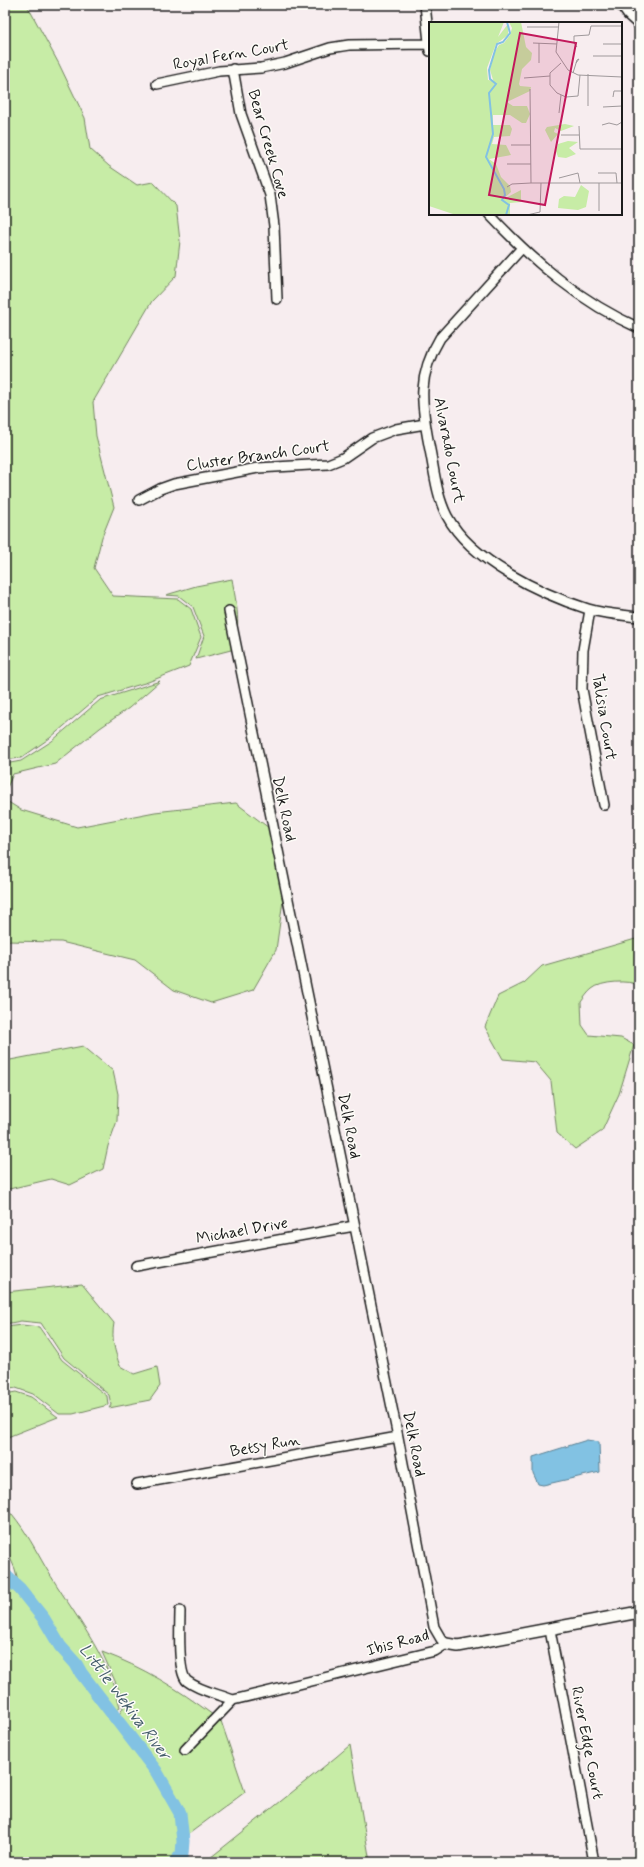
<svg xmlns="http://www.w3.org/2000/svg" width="644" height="1867" font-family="Mynerve,sans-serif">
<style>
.green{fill:#c7eca6;stroke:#728461}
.water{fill:#82c2e3;stroke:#598093}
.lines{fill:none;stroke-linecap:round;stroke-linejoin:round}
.river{stroke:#82c2e3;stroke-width:13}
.minor-casing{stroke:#1c1c1c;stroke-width:12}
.tertiary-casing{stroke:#1c1c1c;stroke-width:14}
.minor{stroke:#fdfcf7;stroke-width:9}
.tertiary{stroke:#fdfcf7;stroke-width:11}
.labels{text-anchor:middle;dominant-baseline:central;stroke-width:3;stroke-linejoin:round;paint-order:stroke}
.street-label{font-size:16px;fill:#1c1c1c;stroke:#fdfcf7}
.water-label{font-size:17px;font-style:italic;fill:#455e6c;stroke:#fdfcf7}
.inset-river{fill:none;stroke:#82c2e3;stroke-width:2}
.inset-road{fill:none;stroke:#9f999b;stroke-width:1}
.view{fill:#c2185b;fill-opacity:0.15;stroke:#c2185b;stroke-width:2}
.inset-edge{fill:none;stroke:#1c1c1c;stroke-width:2}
</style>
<rect width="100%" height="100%" fill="#f7edef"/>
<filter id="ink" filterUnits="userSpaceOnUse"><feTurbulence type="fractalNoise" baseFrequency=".025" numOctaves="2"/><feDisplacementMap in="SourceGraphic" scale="8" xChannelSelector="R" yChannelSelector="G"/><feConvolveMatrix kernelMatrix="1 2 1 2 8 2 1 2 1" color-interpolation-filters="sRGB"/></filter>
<g filter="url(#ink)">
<path class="green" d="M5,5H27L59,64L85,118L90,149L109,166L137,185L153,182L176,206L180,241L176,276L152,301L93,402L96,436L114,507L102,537L94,568L113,596L178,599L191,609L201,637L189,666L148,682L98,697L50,738L21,758L5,760Z
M232,579C236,603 243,628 231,650L196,659L204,636L193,607L179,596L166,595L196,586Z
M160,681L129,708L100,728L55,764L13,774L5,792V764L21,761L52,741L100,700Z
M5,800L21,810L77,827L155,812L236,803L269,828L286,879L276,950L253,990L211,1003L174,990L135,960L61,942L5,941Z
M639,938V985C629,980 601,981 592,989C588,992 584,998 581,1002L582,1025L589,1035L621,1038L634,1045L619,1094L602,1131L575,1149L557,1133L551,1081L535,1062L503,1059L485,1027L498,996L524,983L542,966Z
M83,1046L113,1071L118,1094L117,1121L108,1146L103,1169L70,1185L51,1179L5,1190V1061Z
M82,1284L114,1323C111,1339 115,1352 120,1366L134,1374L157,1367L160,1386L150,1400L109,1408L111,1405L109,1395L64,1358L41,1323L21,1321L5,1324V1292Z
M22,1325L39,1327L62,1360L107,1396L108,1405L73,1414H59L33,1394L16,1388L5,1390V1327Z
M16,1392L31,1397L58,1417L5,1438V1394Z
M12,1514C26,1531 35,1549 46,1568C73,1613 108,1655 120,1707L114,1716C137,1747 207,1822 175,1862H5V1581L20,1588L15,1569L5,1546V1515Z
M102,1652C143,1667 178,1689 213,1715L180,1749L185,1756L220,1720L221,1721L245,1792L186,1836C184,1792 144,1749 118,1716L123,1708L119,1690Z
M350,1745L370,1862H205L336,1757Z"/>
<path class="water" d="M587,1440L599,1442L600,1472L543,1485L538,1484L533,1473V1457Z"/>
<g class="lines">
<path class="river" d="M5,1575L20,1589L44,1619L60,1646L76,1664L81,1673L156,1771L180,1813L183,1841L182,1854L175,1862"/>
<defs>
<path id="minor" d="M425,5L430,51
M621,5L628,15L639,25
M233,69L241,114L270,195L274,226L277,299
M157,84L219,71L261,68L285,63L330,48L349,45L430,44
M489,214C533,261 580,302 639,328
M521,249L440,338C417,376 421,403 429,445C434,468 436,495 447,516C471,561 541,594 588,609C604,614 623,615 639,617
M139,500L160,489L174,484L258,468L328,464L343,458L372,438L396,429L425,424
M590,610L583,650L582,689L604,805
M136,1266L354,1226
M137,1484L398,1437
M180,1611C180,1625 177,1672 187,1681C200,1691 218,1694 233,1700
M550,1630L594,1862
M185,1750L233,1700L435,1651L446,1644L441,1639L434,1627L398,1437L229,611"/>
<path id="tertiary" d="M446,1644L458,1646L639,1612"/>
</defs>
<use href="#minor" class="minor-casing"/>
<use href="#tertiary" class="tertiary-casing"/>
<use href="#minor" class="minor"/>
<use href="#tertiary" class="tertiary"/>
</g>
</g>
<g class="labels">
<g class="street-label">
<text transform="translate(231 55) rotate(-10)">Royal Fern Court</text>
<text transform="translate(268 144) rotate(74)">Bear Creek Cove</text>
<text transform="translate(449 450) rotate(79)">Alvarado Court</text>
<text transform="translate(258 456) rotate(-8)">Cluster Branch Court</text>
<text transform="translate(604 717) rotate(81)">Talisia Court</text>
<text transform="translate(284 809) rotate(78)">Delk Road</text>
<text transform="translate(349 1126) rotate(79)">Delk Road</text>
<text transform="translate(242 1231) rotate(-10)">Michael Drive</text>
<text transform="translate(414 1444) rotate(79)">Delk Road</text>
<text transform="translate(265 1446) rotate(-10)">Betsy Run</text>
<text transform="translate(398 1643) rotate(-15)">Ibis Road</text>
<text transform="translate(587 1743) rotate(79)">River Edge Court</text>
</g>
<g class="water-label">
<text transform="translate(125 1702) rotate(53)">Little Wekiva River</text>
</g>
</g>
<g transform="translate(429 22)">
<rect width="193" height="193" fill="#f7edef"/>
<path d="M0,0H75L69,15L79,2V13L67,22L58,46L59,58L65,59L66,64L61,48L65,31L70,23L75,21L81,13L83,6L80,0H92L97,25L103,31L102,38L93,47L90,62L91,64L102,65L101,69L78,80L84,84H98L101,92L97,101H93L81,93H64V103H81L83,107L81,114L65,115L63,122L77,123L82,133L60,137L67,142L72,155L81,164L82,170L73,178L92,168V180L81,181V193H27L0,184ZM136,102L145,104L132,109L126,106L125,110L129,112L122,120L116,108L118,105ZM139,119L149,120L140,126L147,132L137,136L129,135L127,129L129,122ZM152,163L160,169L157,185L149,188L129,186L130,177L135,174L146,175Z" fill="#c7eca6"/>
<path class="inset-river" d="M77,193L80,183L73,178L76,173L75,167L57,135L64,112L60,71L67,62L61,57L60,48L68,22L74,20L81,11L78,0"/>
<path class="inset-road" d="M130,0L127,30L139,48L149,53L193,55M98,5H129M104,21L128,22M174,22H193M148,25L145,21V14L160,13L162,4H193M164,34H193M110,41V21M132,41L121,51V63L128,71L137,75L149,74L151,53M144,51L148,38L150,37L147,41M159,52V84M95,56L121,54M101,67L102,161M184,75L185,69H193M174,85L193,84M130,91L132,73M173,103L180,101L188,103L193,100M150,104L151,127H193M132,113H150M82,123H101M78,142H102M169,151H187L188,161M130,156L149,151L151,161M170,161V189M78,165L83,162L102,161H193M98,193L111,190L112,161"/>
<path class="view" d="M91,11L147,21L116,183L60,173Z"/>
<rect width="193" height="193" class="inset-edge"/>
</g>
<rect width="644" height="1867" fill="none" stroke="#fdfcf7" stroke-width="20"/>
<rect x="10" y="10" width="624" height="1847" fill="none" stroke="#1c1c1c" stroke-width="1.5" filter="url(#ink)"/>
</svg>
